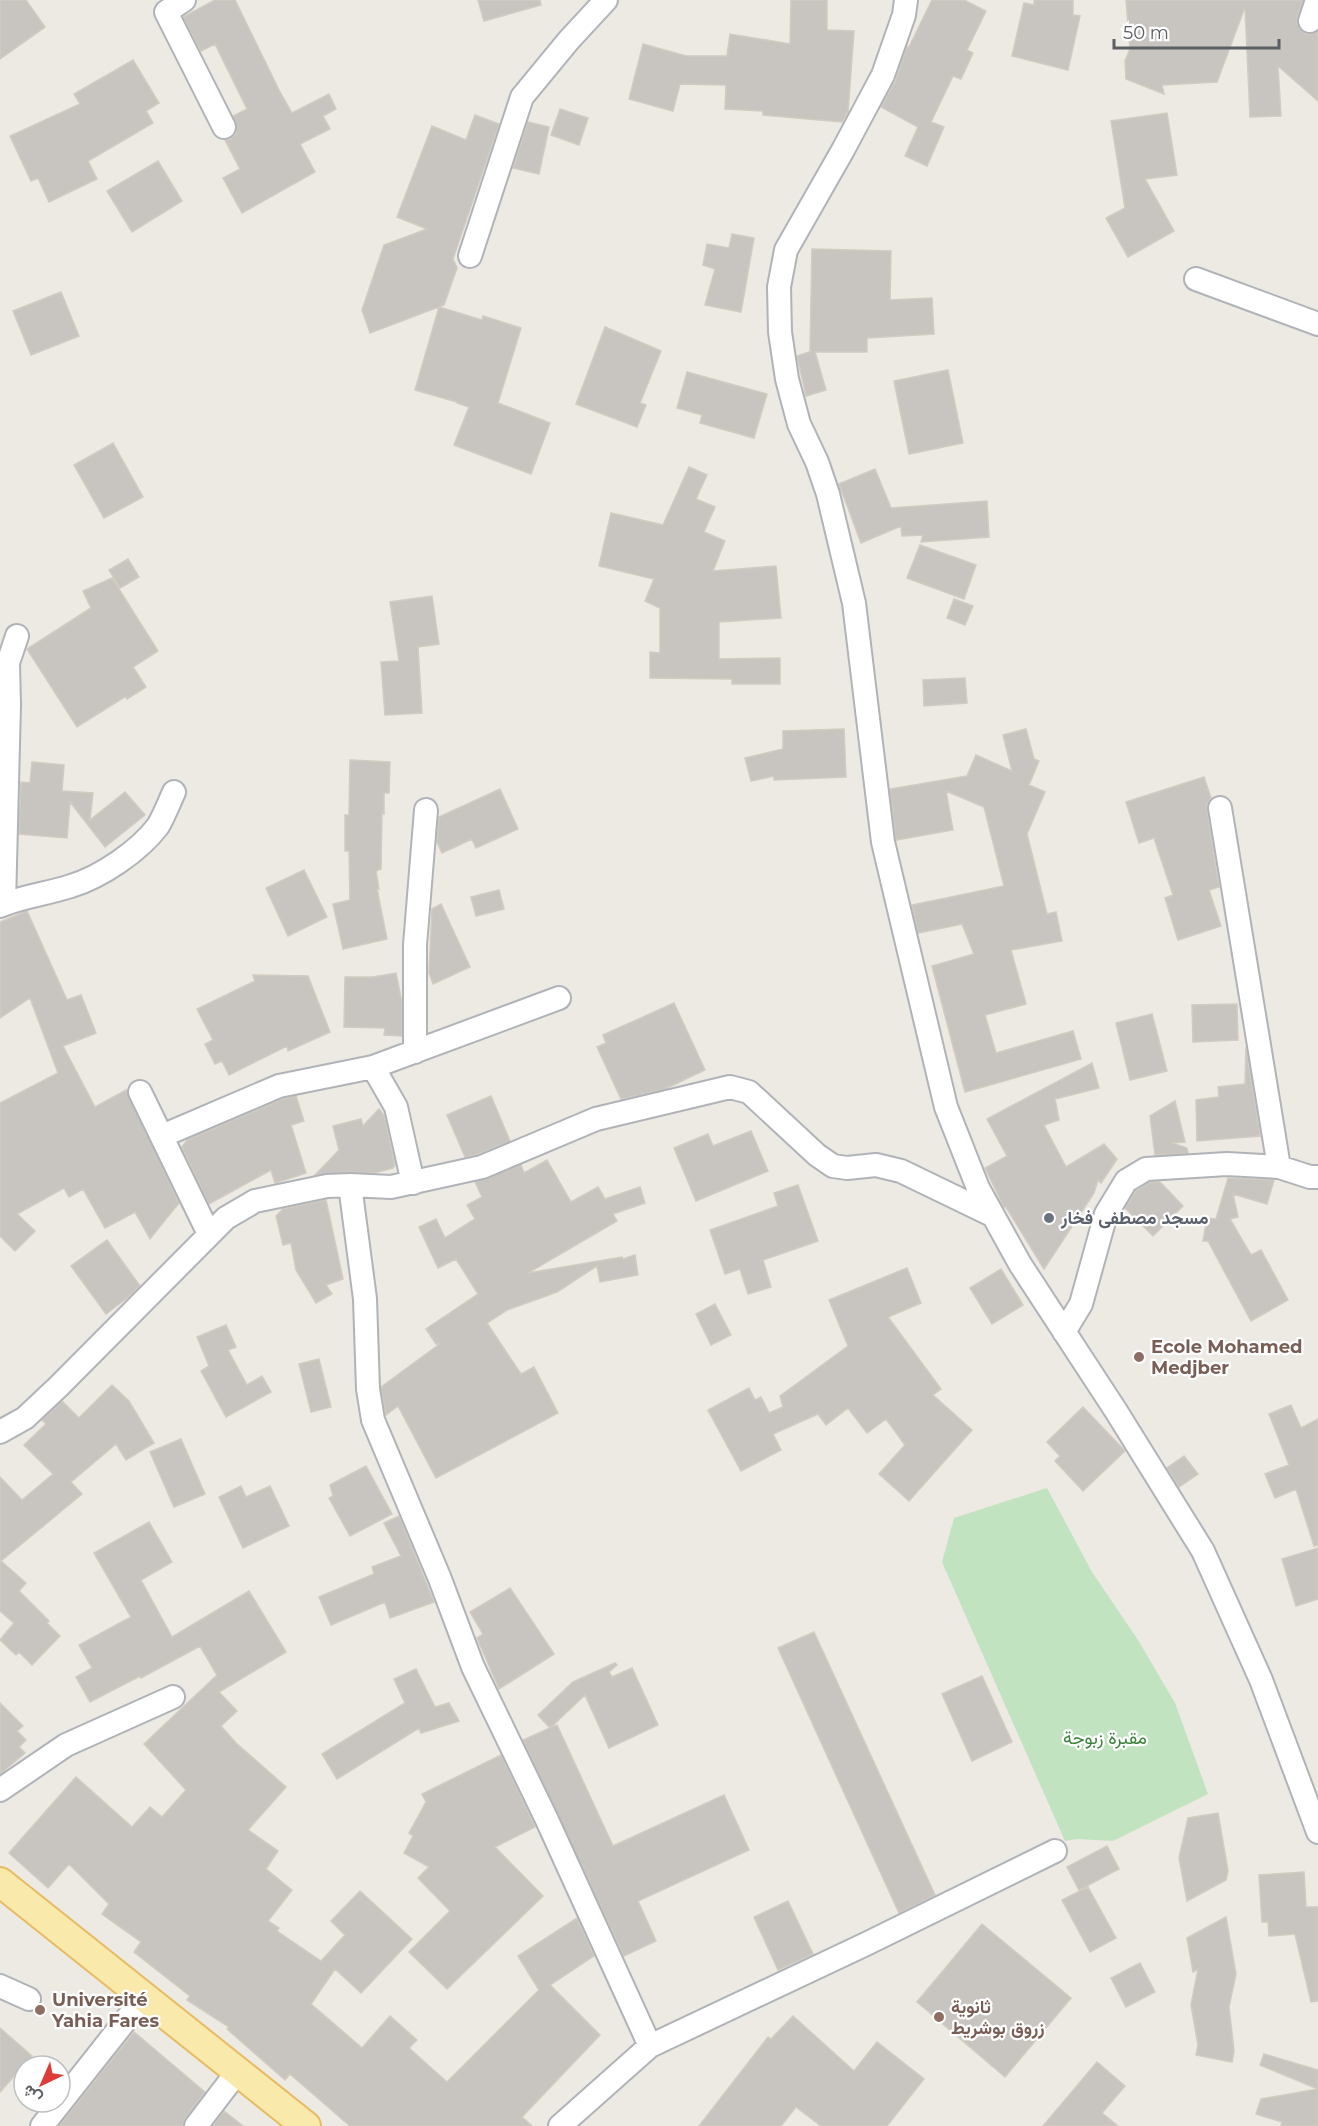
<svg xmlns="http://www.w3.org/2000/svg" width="1318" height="2126" font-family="Montserrat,Vazirmatn,sans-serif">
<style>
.green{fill:#c2e3c0}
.building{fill:#c8c4c0;stroke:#d1cbc1;stroke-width:1.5}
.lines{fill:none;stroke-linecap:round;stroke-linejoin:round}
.minor-casing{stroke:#b0b3b7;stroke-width:26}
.major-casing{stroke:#e7bb61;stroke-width:32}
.minor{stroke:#fff;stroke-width:22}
.major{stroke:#f9e9ab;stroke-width:28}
.worship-dot{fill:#6b7280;stroke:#fff;stroke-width:2}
.education-dot{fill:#8d6e63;stroke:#fff;stroke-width:2}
.labels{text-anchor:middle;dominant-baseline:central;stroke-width:4.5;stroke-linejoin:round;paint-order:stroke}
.worship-label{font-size:18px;font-weight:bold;fill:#5b616d;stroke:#fff;text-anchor:start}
.education-label{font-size:18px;font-weight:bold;fill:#785e54;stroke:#fff;text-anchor:start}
.park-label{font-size:18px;fill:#3a823a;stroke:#fff}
</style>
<rect width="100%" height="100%" fill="#eceae3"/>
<path class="green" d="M1047,1488L1092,1572L1138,1640L1175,1703L1208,1794L1113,1841L1077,1839L1065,1841L942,1562L954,1518Z"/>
<path class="building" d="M0,0H26L45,27L0,59Z
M215,0H235L280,92L292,113L329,94L336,109L323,116L330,129L300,144L315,172L242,213L223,178L240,169L225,140L231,139L236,134L237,127L233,116L247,109L215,44L201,51L183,17Z
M478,0H540L541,5L484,21Z
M791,0H827V30L854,31L848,112L842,122L763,115V111L725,109L726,85L680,84L673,111L629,99L643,44L686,56H727L730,34L790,44Z
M932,0H964L986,11L967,50L973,53L961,79L953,76L931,122L944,127L927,166L905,156L918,127L881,107L896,80L907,46L909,47Z
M1034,0H1073V15L1080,16L1068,70L1012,56L1024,3L1034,5Z
M1126,0H1303L1297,17V24L1300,29L1305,34H1312L1318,32V101L1278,66L1281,116L1250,117L1245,7L1217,82L1162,85L1164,94L1126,79L1125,61L1130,49Z
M133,60L159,103L146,111L153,123L88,161L97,179L49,202L38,178L31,181L10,136L80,104L74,94Z
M560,109L588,118L579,145L551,135Z
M1167,113L1177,175L1145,179L1174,231L1128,257L1106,218L1125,208L1111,121Z
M475,115L499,124L453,259L457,268L444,305L370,333L362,310L384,245L427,229L397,217L432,126L466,140Z
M528,122L549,127L539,174L513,168Z
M158,161L182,201L132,232L107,191Z
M732,234L754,238L741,312L705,305L715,269L703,265L707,244L729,248Z
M812,249L891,251L890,300L932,298L934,334L867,338V352H815L826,390L806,396L797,356L812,351H810Z
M61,292L79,336L31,355L13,311Z
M439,307L482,320L483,316L521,328L498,403L550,423L531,474L454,445L469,407L457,403V402L415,390Z
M605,327L661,351L640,403L646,405L637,427L576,404Z
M948,370L963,443L909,454L894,381Z
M687,372L767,394L754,438L700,423L702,415L677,408Z
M113,443L143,497L104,518L74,465Z
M689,467L707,475L696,499L715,507L704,532L725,541L713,571L776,566L781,618L719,622V659L780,658V684H732V679L650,678V652L660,653V608L645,601L654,579L599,566L611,513L663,525Z
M875,469L891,508L987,501L989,537L921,542L923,535L902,536L901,526L861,543L839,484Z
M920,545L976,565L964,599L907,578Z
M128,559L139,577L120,588L109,570Z
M112,578L158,651L133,667L146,687L127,699L126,696L77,727L27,649L91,608L83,591Z
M432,596L439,644L418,647L422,713L385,715L381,662L399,661L390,602Z
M954,599L973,606L965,625L947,618Z
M965,678L967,703L924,706L923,680Z
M844,729L846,777L774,780V776L751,781L745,758L783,749V731Z
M1026,729L1034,759L1039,761L1029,785L1045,792L1027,834L1047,914L1056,912L1062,941L1011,950L1026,1004L985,1015L996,1053L1073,1031L1081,1059L965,1092L932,966L974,954L962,924L918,933L912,905L1004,886L984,807L946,791L953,830L896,840L890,789L967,776L976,755L1012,771L1003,735Z
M350,760L390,762L389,793H384V814L382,813L381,869L376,871L379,889H377L387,939L343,949L333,904L350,900L349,851H345V815H349Z
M32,762L64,765L62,791L93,793L90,820L125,792L145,815L105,847L70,802L67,838L19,834L21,782L30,783Z
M1204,777L1211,798L1207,804V810L1219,887L1209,890L1221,926L1178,940L1165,898L1173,895L1154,838L1139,843L1126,802Z
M500,789L518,829L476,848L472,839L442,853L437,842L439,817Z
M304,870L327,917L288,936L266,888Z
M499,890L504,909L476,916L471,897Z
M441,904L470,967L433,984L429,973L432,909Z
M27,911L67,1000L81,995L96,1033L63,1046L95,1107L126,1090L179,1203L150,1239L135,1212L105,1228L83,1189L69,1197L64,1188L17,1214L35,1231L15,1251L0,1236V1103L58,1073L30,998L0,1018V922Z
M396,973L402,1003V1036L384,1035L385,1028L344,1027L345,977H373Z
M253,975L308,976L330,1032L288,1051L287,1046L229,1075L222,1061L215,1064L205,1044L213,1040L197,1009L255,981Z
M674,1003L705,1070L665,1089L621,1099L597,1047L606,1043L603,1035Z
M1237,1004L1238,1040L1193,1042L1192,1005Z
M1152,1014L1167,1071L1130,1080L1116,1023Z
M1246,1047L1260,1136L1197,1141L1196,1100L1219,1097L1218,1087L1245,1084Z
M1092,1063L1099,1088L1055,1099L1059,1120L1044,1125L1066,1167L1104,1144L1117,1159L1101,1183L1098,1180L1094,1193L1044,1269L1006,1207H1004L985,1168L1007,1156L987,1119Z
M296,1096L304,1121L291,1125L306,1173L275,1183L271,1170L209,1204L182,1147L187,1140L283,1099Z
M491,1096L510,1141L478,1154L465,1157L447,1115Z
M1175,1101L1185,1142L1172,1143L1187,1148L1188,1153L1155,1155L1150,1116Z
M379,1109L384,1115L395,1165L393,1168L374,1173L349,1172L315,1175L339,1150L333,1126L361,1119L363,1126Z
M751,1131L768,1171L696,1201L674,1148L708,1134L713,1146Z
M547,1160L571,1202L598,1187L605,1199L640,1187L645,1203L613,1214L617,1221L528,1273L622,1257L623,1259L635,1255L638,1275L600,1282L597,1266L557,1292L507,1310L487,1323L521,1374L534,1367L558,1413L436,1478L398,1406L386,1415L381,1387L441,1343L436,1344L426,1329L478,1294L456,1259L438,1268L419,1227L436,1219L445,1238L475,1219L467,1205L482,1197L475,1182L521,1165L524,1173Z
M1228,1178L1274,1180L1267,1204L1233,1194L1238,1217L1230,1219L1251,1255L1261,1250L1288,1300L1251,1321L1208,1241H1203L1207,1218L1216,1219Z
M1150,1182H1160L1183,1206L1153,1236L1125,1208L1136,1191Z
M798,1185L818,1241L763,1260L771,1287L748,1294L740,1269L725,1274L710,1230L778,1206L774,1193Z
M326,1200L343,1279L326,1285L332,1294L316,1303L296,1270L291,1243L283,1245L276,1216L283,1209Z
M107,1240L140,1286L127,1298L106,1314L71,1266Z
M907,1268L921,1303L888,1317L941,1389L933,1395L972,1430L909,1501L879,1474L905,1445L886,1419L867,1433L848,1408L826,1425L818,1414L773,1434L781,1450L741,1471L708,1410L749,1388L755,1400L761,1397L769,1413L783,1407L780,1396L848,1346L829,1300Z
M1001,1269L1023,1305L992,1324L970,1288Z
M715,1304L731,1335L711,1345L696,1314Z
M226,1325L236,1347L228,1350L247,1385L262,1376L271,1392L226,1417L201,1371L209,1366L197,1337Z
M319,1359L331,1407L311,1412L299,1364Z
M112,1385L129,1401L154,1443L126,1460L116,1444L71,1482L82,1494L1,1561L26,1583L19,1591L49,1621L47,1623L60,1636L32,1665L19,1652L16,1655L0,1640L14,1623L0,1611V1477L22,1500L53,1474L24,1445L46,1424L42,1420L62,1401L79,1418Z
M1291,1405L1301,1428L1318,1419V1545L1314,1546L1296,1489L1275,1498L1265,1474L1289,1465L1269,1414Z
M1083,1407L1125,1451L1083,1491L1055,1461L1060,1456L1047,1442Z
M181,1439L205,1494L174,1507L150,1452Z
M1184,1456L1198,1474L1179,1487L1167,1468Z
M366,1466L392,1514L350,1536L329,1498L333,1496L330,1485Z
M241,1486L246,1497L270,1486L289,1526L243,1548L219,1497Z
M399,1516L434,1602L390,1618L385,1602L331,1625L319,1597L374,1574L372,1567L401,1556L384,1523Z
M149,1522L172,1562L141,1580L172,1637L249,1591L286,1652L219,1692L237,1711L221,1726L236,1743L286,1787L248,1830L278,1851L266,1869L292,1890L268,1921L279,1928L277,1931L321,1961L345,1935L331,1921L360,1891L412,1939L361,1993L335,1969L311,2004L362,2048L390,2016L417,2040L409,2048L447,2082L539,1990L518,1956L577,1918L594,1956L550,1985L600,2035L522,2117L532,2126H350L290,2074L285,2080L227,2029L229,2027L187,2000L190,1996L134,1952L141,1942L102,1914L109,1904L69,1864L48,1888L9,1853L76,1777L132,1827L150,1807L162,1817L186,1790L144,1744L217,1675L200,1646L141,1678L140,1676L90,1702L76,1677L92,1668L79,1645L131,1617L94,1553Z
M1318,1548V1599L1296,1606L1282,1559Z
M510,1588L554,1654L499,1689L477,1638L483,1634L470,1612Z
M814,1632L935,1895L899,1913L778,1648Z
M615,1663L617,1665L609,1672L612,1677L632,1668L658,1725L609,1748L585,1695L550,1728L557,1725L613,1846L724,1795L749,1850L638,1901L656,1941L624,1956L523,1740L550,1728L538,1715L573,1682Z
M416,1669L435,1707L449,1703L459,1721L421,1733L419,1728L337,1779L322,1754L405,1703L394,1679Z
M982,1676L1012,1742L972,1761L942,1694Z
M0,1703L23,1726L17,1731L26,1740L19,1747L25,1753L0,1774Z
M501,1755L535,1827L495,1847L543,1896L447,1989L409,1952L450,1911L418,1878L429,1867L404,1853L413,1836L409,1833L426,1802L422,1794Z
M1218,1813L1228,1871L1226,1880L1187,1901L1179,1858L1188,1818Z
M1107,1846L1119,1869L1079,1890L1067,1867Z
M1304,1872L1306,1907H1318V2001L1311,2002L1295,1934L1269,1936L1268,1922H1262L1259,1875Z
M1088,1887L1116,1938L1090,1952L1062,1900Z
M788,1901L813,1954L778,1970L754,1917Z
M1226,1917L1236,1974L1229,2007L1234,2051L1232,2062L1196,2055L1198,2045L1191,2005L1198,1969L1193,1972L1187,1938Z
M982,1924L1071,1998L1005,2077L917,2002Z
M1140,1963L1155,1992L1126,2007L1111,1978Z
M793,2016L854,2071L877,2042L924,2079L887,2126H821L796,2107L781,2126H699L768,2037L771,2039Z
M0,2028L32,2056L0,2092Z
M134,2032L205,2092L185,2118L183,2126H59Z
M1264,2054L1318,2070V2126H1281L1282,2122L1256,2114L1261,2099L1318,2089L1260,2065Z
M1097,2062L1125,2086L1102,2113L1118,2126H1043Z
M224,2111L243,2126H213Z"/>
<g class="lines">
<defs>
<path id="minor" d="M184,0L166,12L224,127
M906,0L904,15L883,75L843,150L786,250L779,287L780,332L787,379L799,424L817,462L828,494L854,603L883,842L946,1107L978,1188L1020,1264L1116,1411L1203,1551L1261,1680L1318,1832
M1310,21L1317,0
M470,256L522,97L569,40L606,0
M1196,279L1318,324
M1220,808L1279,1167
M4,904L9,705L8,663L17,636
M0,906C23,896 47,894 71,886C101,877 139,851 158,826C164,816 169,803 174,792
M415,1052V945L426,810
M373,1067L396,1107L413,1183
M140,1092L209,1234
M162,1136L279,1086L373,1067L559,998
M350,1185L365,1299L368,1389L373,1420L440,1579L473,1667L547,1820L650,2046
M1064,1332L1081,1304L1106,1214L1126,1181L1146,1169L1227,1164L1279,1167L1310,1177H1318
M0,1432L25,1418L58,1387L226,1218L255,1201L327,1186L350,1185L391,1187L482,1167L596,1119L730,1087L749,1092L817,1155L833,1166L847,1168L876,1165L901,1171L992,1215
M0,1790L66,1745L173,1697
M0,1986L29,1999
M42,2126L144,1997
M196,2126L238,2071
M560,2126L650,2046L866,1944L1055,1851"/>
<path id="major" d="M0,1882L306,2126"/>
</defs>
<use href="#minor" class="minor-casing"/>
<use href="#major" class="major-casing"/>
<use href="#minor" class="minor"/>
<use href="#major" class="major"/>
</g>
<circle class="worship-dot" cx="1049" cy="1218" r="6"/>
<g class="education-dot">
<circle cx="1139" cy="1357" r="6"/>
<circle cx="40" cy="2010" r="6"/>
<circle cx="939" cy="2017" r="6"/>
</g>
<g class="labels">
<g class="worship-label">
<text x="1061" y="1218">مسجد مصطفى فخار</text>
</g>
<g class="education-label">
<text x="1151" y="1347">Ecole Mohamed<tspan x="1151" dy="21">Medjber</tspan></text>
<text x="52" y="2000">Université<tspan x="52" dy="21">Yahia Fares</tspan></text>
<text x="951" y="2007">ثانوية<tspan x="951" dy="21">زروق بوشريط</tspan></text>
</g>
<g class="park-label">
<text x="1105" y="1738">مقبرة زبوجة</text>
</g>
</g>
<g transform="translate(42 2084) rotate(224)"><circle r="28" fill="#ffffff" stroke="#bdbfc0" stroke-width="1.5"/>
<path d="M0-4.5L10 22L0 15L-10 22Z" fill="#dd3d38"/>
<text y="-9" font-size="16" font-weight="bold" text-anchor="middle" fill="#5b5e62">ش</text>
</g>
<path d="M1114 39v9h165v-9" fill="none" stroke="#5b5e62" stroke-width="3"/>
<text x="1123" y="39" font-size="18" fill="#5b5e62" stroke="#ffffff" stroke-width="4.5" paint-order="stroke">50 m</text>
</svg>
